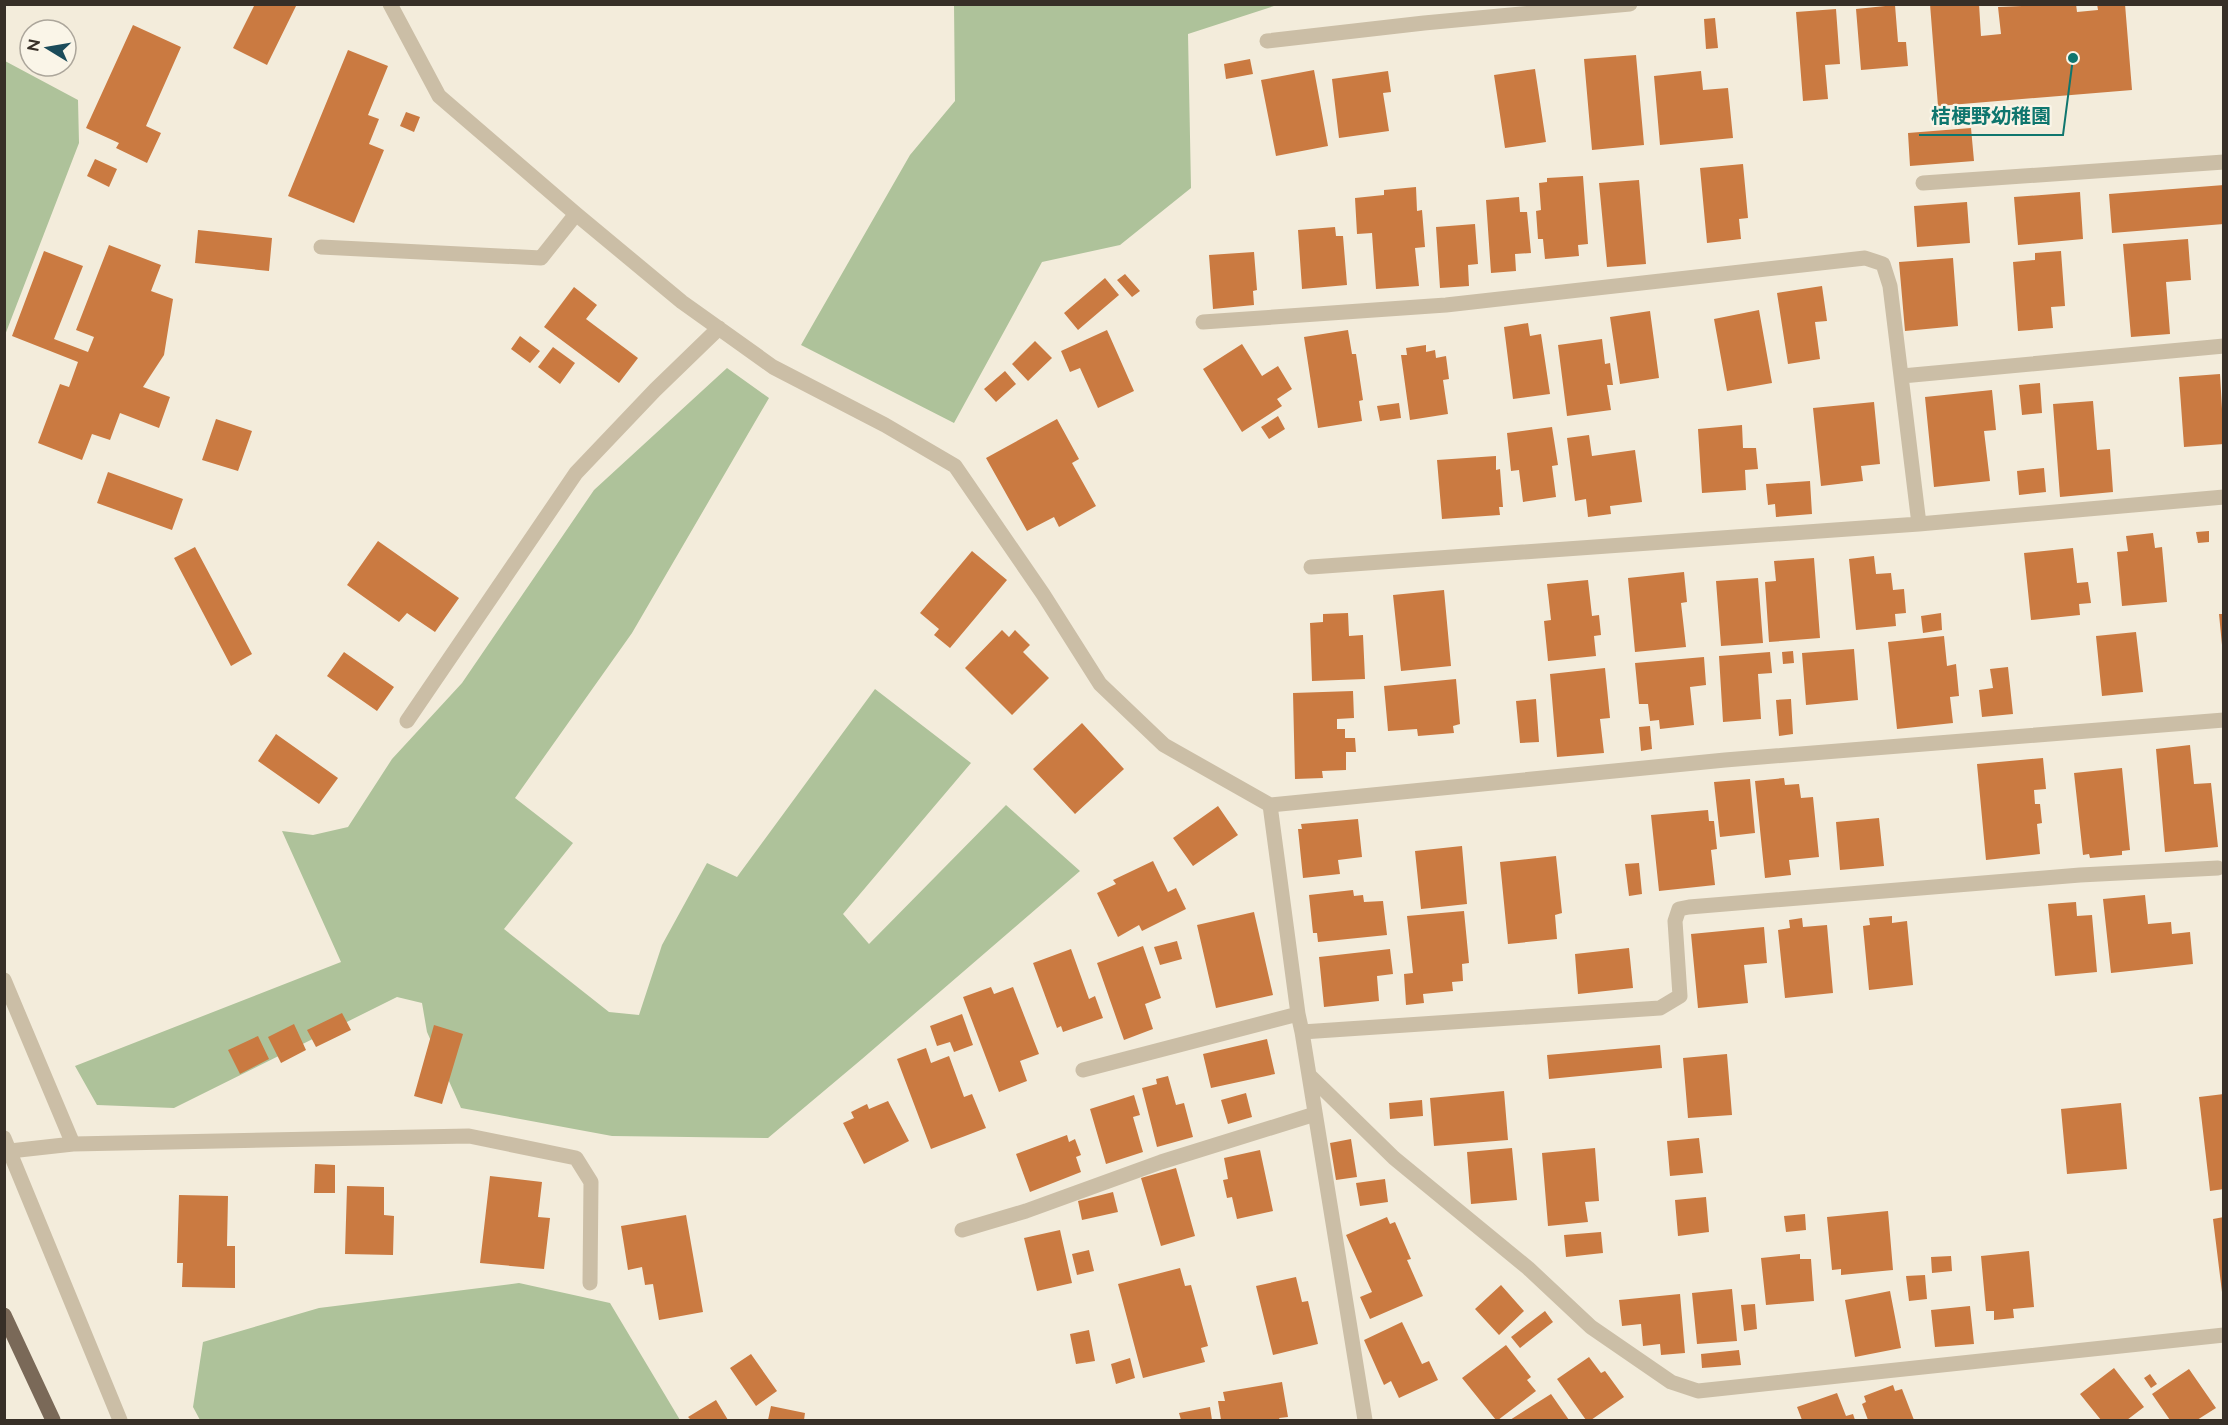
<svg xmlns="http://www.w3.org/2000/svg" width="2228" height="1425" font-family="Raleway,'Noto Sans JP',sans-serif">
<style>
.green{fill:#aec29a}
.building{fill:#ca7a41}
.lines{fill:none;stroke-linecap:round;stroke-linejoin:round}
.street{stroke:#cbbea6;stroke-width:15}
.primary{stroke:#7a6958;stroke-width:15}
.leader{fill:none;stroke:#0f766e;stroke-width:2}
.callout-dot{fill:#0f766e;stroke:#faf5e8;stroke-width:2}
.callout-label{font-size:20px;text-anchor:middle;font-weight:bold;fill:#0f766e;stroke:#faf5e8;stroke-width:4.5;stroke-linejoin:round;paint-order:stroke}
</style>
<rect width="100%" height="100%" fill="#f3ecdb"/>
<path class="green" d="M954,5H1277L1188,34L1191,188L1120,245L1042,262L954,423L801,345L910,155L955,101Z
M5,61L78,100L79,143L5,335Z
M727,368L769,398L632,633L515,798L573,843L504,929L609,1012L639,1015L662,945L707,863L737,877L875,689L971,763L843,914L869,944L1006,805L1080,871L862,1059L768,1138L612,1136L461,1108L427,1032L422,1003L397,997L174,1108L97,1105L75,1066L341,962L282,831L313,835L348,827L392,759L462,683L594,490Z
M519,1283L610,1303L680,1420H200L193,1407L203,1342L319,1308Z"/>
<path class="building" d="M255,4H297L267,65L233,48Z
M1930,4H1979L1981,36L2001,34L1998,7L2076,4L2077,12L2098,10L2097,4H2125L2132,90L1938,106Z
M1895,5L1898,42H1906L1908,66L1861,70L1856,9Z
M1836,9L1840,64L1825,65L1828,99L1803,101L1796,12Z
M1715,18L1718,48L1706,49L1704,19Z
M133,25L181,47L146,126L161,133L147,163L116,148L119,143L86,128Z
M348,50L388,66L368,115L379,119L369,144L384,150L354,223L288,196Z
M1636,55L1644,145L1592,150L1584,59Z
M1250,59L1253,74L1226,79L1224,64Z
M1535,69L1546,142L1505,148L1494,75Z
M1314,70L1328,146L1276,156L1261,80Z
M1388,71L1391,92L1383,93L1389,131L1339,138L1332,79Z
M1701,71L1703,90L1728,88L1733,138L1660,145L1654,76Z
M406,112L420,117L414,132L400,126Z
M1971,128L1974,161L1910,166L1908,133Z
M95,159L117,169L109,187L87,176Z
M1743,164L1748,218L1739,219L1741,239L1707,243L1700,168Z
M1583,176L1588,244L1578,245L1579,256L1545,259L1543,239H1538L1536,211L1541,210L1539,183L1547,182V178Z
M1639,180L1646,264L1607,267L1599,183Z
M2224,185V224L2112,233L2109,194Z
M1416,187L1417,211L1422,210L1425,247L1415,248L1419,286L1376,289L1372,233L1357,234L1355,198L1384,195V190Z
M2080,192L2083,239L2018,245L2014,197Z
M1519,197L1520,212H1527L1531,253L1515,254L1516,271L1491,273L1486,200Z
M1967,202L1970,243L1917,247L1914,206Z
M1475,224L1478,264L1468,265L1469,286L1440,288L1436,227Z
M1335,227L1336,236H1343L1347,285L1302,289L1298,230Z
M198,230L272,238L269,271L195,263Z
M2188,239L2191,280L2166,282L2170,334L2131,337L2123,244Z
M109,245L161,265L151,291L173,299L164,355L143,387L170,397L159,428L120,413L110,440L92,434L82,460L38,443L60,384L69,387L78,362L12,336L44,251L83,266L54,339L88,352L94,337L76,330Z
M2061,251L2065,306L2051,307L2053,328L2018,331L2013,262L2035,260V253Z
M1254,252L1257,290L1253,291L1254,305L1213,309L1209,255Z
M1953,258L1958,326L1905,331L1899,262Z
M1125,274L1140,291L1132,297L1117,280Z
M1105,278L1119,295L1078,330L1064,313Z
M1822,286L1827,321L1815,322L1820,359L1788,364L1777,293Z
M574,287L597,305L586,319L638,358L619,383L544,327Z
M1759,310L1772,383L1727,391L1714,319Z
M1650,311L1659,378L1620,384L1610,317Z
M1528,323L1530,336L1541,334L1550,394L1513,399L1504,327Z
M1107,330L1134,391L1098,408L1080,368L1070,372L1061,351Z
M1348,330L1352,354H1356L1363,400L1359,401L1362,421L1318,428L1304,337Z
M520,336L540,351L530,363L511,349Z
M1602,339L1605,364L1610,363L1613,385H1607L1611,410L1567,416L1558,345Z
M1035,341L1052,358L1028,381L1012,364Z
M1242,344L1262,376L1278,366L1292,389L1277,399L1282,406L1242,432L1203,369Z
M1426,345V352L1435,350L1436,358L1446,356L1449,379L1443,380L1448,414L1410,420L1401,355H1407L1406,348Z
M553,347L575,363L560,384L538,367Z
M1005,371L1016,384L996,402L984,389Z
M2220,374L2224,444L2184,447L2179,377Z
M2040,383L2042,413L2022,415L2019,385Z
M1992,390L1996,430L1984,431L1990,481L1934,487L1925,397Z
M2093,401L2097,450L2110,449L2113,492L2060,497L2053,404Z
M1874,402L1880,464L1861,466L1863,481L1821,486L1813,408Z
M1399,403L1401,418L1380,421L1377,406Z
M1278,416L1285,429L1269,439L1261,427Z
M216,419L252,431L238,471L202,460Z
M1057,419L1079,459L1072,463L1096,506L1059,527L1054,517L1027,531L986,458Z
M1742,425L1743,448H1756L1758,469L1745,470L1746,490L1702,493L1698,429Z
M1552,427L1558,465L1552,466L1556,497L1523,502L1519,470L1511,471L1507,433Z
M1589,435L1592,456L1635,450L1642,502L1610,506L1611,514L1588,517L1586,499L1575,501L1567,438Z
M1496,456V470L1500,469L1503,507H1499L1500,515L1442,519L1437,460Z
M2044,468L2046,492L2019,495L2017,471Z
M108,472L183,499L172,530L97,503Z
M1810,481L1812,514L1776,517L1775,504L1768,505L1766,484Z
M2209,531V542L2198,543L2196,532Z
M2153,533L2155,548L2162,547L2167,602L2122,606L2117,552L2128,551L2126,536Z
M378,541L459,598L435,632L407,613L399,622L347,585Z
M195,547L252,654L231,666L174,558Z
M2073,548L2077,583L2088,582L2091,603L2079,604L2080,615L2031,620L2024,553Z
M972,551L1007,580L950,648L934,635L939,629L920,613Z
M1874,556L1876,574L1891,573L1893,590L1904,589L1906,613L1895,614L1896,626L1856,630L1849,559Z
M1814,558L1820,638L1769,642L1765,582L1776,581L1774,561Z
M1684,572L1687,602L1681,603L1686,647L1635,652L1628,578Z
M1758,578L1763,643L1721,646L1716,581Z
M1588,580L1592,616L1599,615L1601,635L1594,636L1596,656L1548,661L1544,621L1551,620L1547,584Z
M1444,590L1451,666L1401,671L1393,595Z
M1348,613L1349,636L1363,635L1365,679L1312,681L1310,623L1323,622V614Z
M1941,613L1942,630L1923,633L1921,616Z
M2219,614H2224V645H2222Z
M1002,630L1009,637L1015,630L1030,645L1023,652L1049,678L1012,715L965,668Z
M2136,632L2143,692L2102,696L2096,636Z
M1944,636L1947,666L1956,664L1959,696L1950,697L1953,723L1897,729L1888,642Z
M1854,649L1858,700L1806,705L1802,653Z
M1793,651L1794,663L1783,664L1782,652Z
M344,652L394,687L377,711L327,676Z
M1770,652L1772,673L1758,674L1761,719L1723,722L1719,656Z
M1704,657L1706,685L1690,687L1694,725L1660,729L1659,720L1650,721L1648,704H1639L1635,663Z
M2008,667L2013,714L1982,717L1979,690L1993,688L1990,669Z
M1605,668L1610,718L1600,719L1604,753L1557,757L1550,674Z
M1456,679L1460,724L1453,726L1454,733L1418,736L1417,729L1388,731L1384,686Z
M1353,691L1354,718L1337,719V729H1345V738H1355L1356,752H1346V770L1322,771L1323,778L1295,779L1293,693Z
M1536,699L1539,742L1520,743L1516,701Z
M1791,699L1793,734L1779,736L1776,700Z
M1082,723L1124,769L1075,814L1033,769Z
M1650,726L1652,749L1641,751L1639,727Z
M276,734L338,778L319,804L258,761Z
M2190,745L2194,784L2211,783L2218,847L2165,852L2156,749Z
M2043,758L2046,789L2034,790L2035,804H2040L2042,823L2037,824L2040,854L1986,860L1977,764Z
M2122,768L2130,850L2122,851V855L2090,858L2089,854L2083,855L2074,773Z
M1784,778L1785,785L1799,784L1801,798L1813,797L1819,857L1789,860L1791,875L1765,878L1755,781Z
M1750,779L1755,833L1720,837L1714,782Z
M1218,806L1238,835L1193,866L1173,838Z
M1708,810L1709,821H1714L1717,849L1711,850L1715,885L1659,891L1651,815Z
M1879,818L1884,866L1840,870L1836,822Z
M1358,819L1362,857L1338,860L1340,874L1303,878L1298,829H1302L1301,824Z
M1462,846L1467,904L1421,909L1415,851Z
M1556,856L1562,913L1555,915L1557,939L1508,944L1500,862Z
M1153,861L1168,892L1176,888L1186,909L1142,931L1139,925L1118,937L1097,893L1116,884L1113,880Z
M1639,863L1642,894L1629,896L1625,864Z
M1353,890L1354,896L1363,895L1364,902L1383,901L1387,935L1318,942L1317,933H1313L1309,895Z
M2145,895L2148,924L2171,922L2172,934L2190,932L2193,964L2111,973L2103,899Z
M2076,902L2077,916L2092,915L2097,972L2055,976L2048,904Z
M1464,911L1469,963L1462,964L1463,981L1452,982L1453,991L1423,994L1424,1003L1406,1005L1404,974L1413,973L1407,916Z
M1254,912L1273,995L1216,1008L1197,925Z
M1892,916V923L1907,921L1913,985L1869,990L1863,926L1870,925L1869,918Z
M1802,918L1803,927L1827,925L1833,993L1785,998L1778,930L1790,928L1789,920Z
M1764,927L1767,963L1744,965L1748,1003L1698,1008L1691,934Z
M1177,941L1182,959L1160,965L1154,947Z
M1143,946L1161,998L1145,1004L1153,1029L1124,1040L1097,963Z
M1629,948L1633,988L1578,994L1575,954Z
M1071,949L1089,999L1095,996L1103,1018L1063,1032L1061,1026L1057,1028L1033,963Z
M1390,949L1393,974L1377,976L1379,1001L1324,1007L1319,957Z
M991,987L994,994L1013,987L1039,1054L1020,1061L1027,1081L999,1092L963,997Z
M342,1013L351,1030L316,1047L307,1030Z
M962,1014L973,1045L954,1052L950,1042L937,1046L930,1026Z
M294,1024L306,1050L281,1063L268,1037Z
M434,1025L463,1034L442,1104L414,1096Z
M258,1036L269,1059L240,1074L228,1050Z
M1267,1039L1275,1074L1211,1088L1203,1054Z
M1660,1045L1662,1068L1549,1079L1547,1055Z
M926,1048L931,1063L949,1056L964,1097L972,1094L986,1128L931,1149L897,1059Z
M1727,1054L1732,1115L1688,1118L1683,1058Z
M1168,1076L1176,1105L1184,1103L1193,1137L1157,1147L1142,1088L1157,1084L1156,1079Z
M1504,1091L1508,1140L1434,1146L1430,1098Z
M1246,1093L1252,1117L1228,1124L1221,1100Z
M2224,1094V1189L2210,1191L2199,1097Z
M1134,1095L1140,1115L1133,1117L1143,1152L1106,1164L1090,1109Z
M1422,1100L1423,1116L1390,1119L1389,1103Z
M888,1101L909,1141L864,1164L843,1123L854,1118L851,1112L867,1104L869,1109Z
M2121,1103L2127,1169L2067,1174L2061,1109Z
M1067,1135L1069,1142L1075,1139L1081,1155L1076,1157L1081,1172L1030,1192L1016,1154Z
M1699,1138L1703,1173L1670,1176L1667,1141Z
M1351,1139L1357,1177L1336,1180L1330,1143Z
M1512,1148L1517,1200L1471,1204L1467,1152Z
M1595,1148L1599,1201L1585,1202L1588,1222L1548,1226L1542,1153Z
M1260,1150L1273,1211L1237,1219L1232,1197L1227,1198L1223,1180L1228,1179L1224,1158Z
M315,1164L335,1165V1193H314Z
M1176,1168L1195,1236L1161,1246L1141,1178Z
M490,1176L542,1182L538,1217L550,1218L544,1269L480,1263Z
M1385,1179L1388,1202L1360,1206L1356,1183Z
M347,1186L384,1187V1215L394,1216L393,1255L345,1254Z
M1113,1192L1118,1212L1082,1220L1078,1201Z
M179,1195L228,1196L227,1246H235V1288L182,1287L183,1263H177Z
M1706,1197L1709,1232L1678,1236L1675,1200Z
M1888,1211L1893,1270L1841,1275V1269L1832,1270L1827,1217Z
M1805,1214L1806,1230L1786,1232L1784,1216Z
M686,1215L703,1312L659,1320L653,1284L645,1285L642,1267L628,1270L621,1226Z
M1387,1217L1390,1224L1395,1222L1411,1259L1407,1260L1423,1296L1370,1319L1360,1297L1372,1292L1346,1235Z
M2224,1217V1292H2222L2213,1219Z
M1060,1230L1072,1283L1037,1291L1024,1238Z
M1601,1232L1603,1253L1566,1257L1564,1235Z
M1089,1250L1094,1271L1077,1275L1072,1254Z
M2029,1251L2034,1307L2013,1309L2014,1318L1994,1320V1311H1986L1981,1256Z
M1800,1254V1259H1811L1814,1301L1766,1305L1761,1258Z
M1951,1256L1952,1271L1932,1273L1931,1257Z
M1180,1268L1185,1286L1191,1285L1208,1346L1201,1348L1205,1362L1143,1378L1118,1284Z
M1925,1275L1927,1299L1909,1301L1906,1276Z
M1296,1277L1302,1302L1308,1301L1318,1344L1273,1355L1256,1286Z
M1501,1285L1524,1311L1499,1335L1475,1309Z
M1732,1289L1737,1341L1697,1344L1692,1293Z
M1890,1291L1901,1348L1855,1357L1845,1300Z
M1680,1294L1685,1353L1661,1355L1660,1344L1643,1346L1641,1324L1622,1326L1619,1300Z
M1755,1304L1757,1329L1744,1331L1741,1305Z
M1970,1306L1974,1344L1935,1347L1931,1310Z
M1545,1311L1553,1322L1520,1348L1511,1337Z
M1402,1322L1422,1364L1429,1361L1438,1380L1399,1398L1391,1381L1384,1385L1364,1340Z
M1089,1330L1095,1361L1076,1364L1070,1334Z
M1506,1345L1531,1377L1527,1380L1536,1391L1498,1420H1496L1462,1378Z
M1739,1350L1741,1365L1702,1368L1701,1354Z
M751,1354L777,1391L756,1406L730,1368Z
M1589,1357L1601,1373L1605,1371L1624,1397L1591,1420H1586L1557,1379Z
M1130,1358L1135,1378L1116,1384L1111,1364Z
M2114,1368L2144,1407L2127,1420H2101L2080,1394Z
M2189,1369L2216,1408L2197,1420H2170L2152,1394Z
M2150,1374L2157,1384L2151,1388L2144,1378Z
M1282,1382L1288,1417L1279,1418L1280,1420H1221L1218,1401H1225L1223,1392Z
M1893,1385L1895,1391L1902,1389L1914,1420H1868L1862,1404L1866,1402L1864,1396Z
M1837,1393L1846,1416L1853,1414L1855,1420H1802L1797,1407Z
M1551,1394L1569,1420H1510Z
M716,1400L728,1420H691L688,1417Z
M771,1406L805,1413L804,1420H768Z
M1210,1407L1212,1420H1181L1179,1413Z"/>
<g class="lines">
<path class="street" d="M390,4L439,96L576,214L682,302L773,367L885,425L955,466L1043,594L1100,684L1164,745L1270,805L1298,1014L1302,1032L1365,1420
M1267,41L1424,23L1630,4
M1923,183L2224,162
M321,247L541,258L576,214
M1203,322L1446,305L1865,258L1883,264L1890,286L1919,524
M1902,376L2224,346
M1311,567L1919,524L2224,497
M407,721L576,473L655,390L719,328
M1270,805L1725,760L2224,720
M4,980L73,1144
M1302,1032L1660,1008L1680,996L1675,921L1679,909L1689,907L2080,875L2218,868
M1083,1070L1298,1014
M1309,1075L1394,1158L1528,1268L1591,1327L1671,1382L1698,1391L2224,1335
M4,1138L120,1420
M4,1154L10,1151L73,1144L469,1136L576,1158L591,1182L590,1283
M962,1230L1026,1211L1161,1162L1315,1114"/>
<path class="primary" d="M4,1315L53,1420"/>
</g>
<path class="leader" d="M2073 58L2063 135H1919"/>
<circle class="callout-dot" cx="2073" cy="58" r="6"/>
<g class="callout-label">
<text x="1991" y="123">桔梗野幼稚園</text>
</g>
<rect width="2228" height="1425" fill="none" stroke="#372f27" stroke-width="12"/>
<g transform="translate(48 48) rotate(281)"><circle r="28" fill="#faf5e8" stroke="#aca69b" stroke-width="1.5"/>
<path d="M0-4.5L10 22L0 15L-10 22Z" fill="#1b4b5a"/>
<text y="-9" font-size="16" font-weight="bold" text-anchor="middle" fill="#372f27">N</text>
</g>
</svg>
